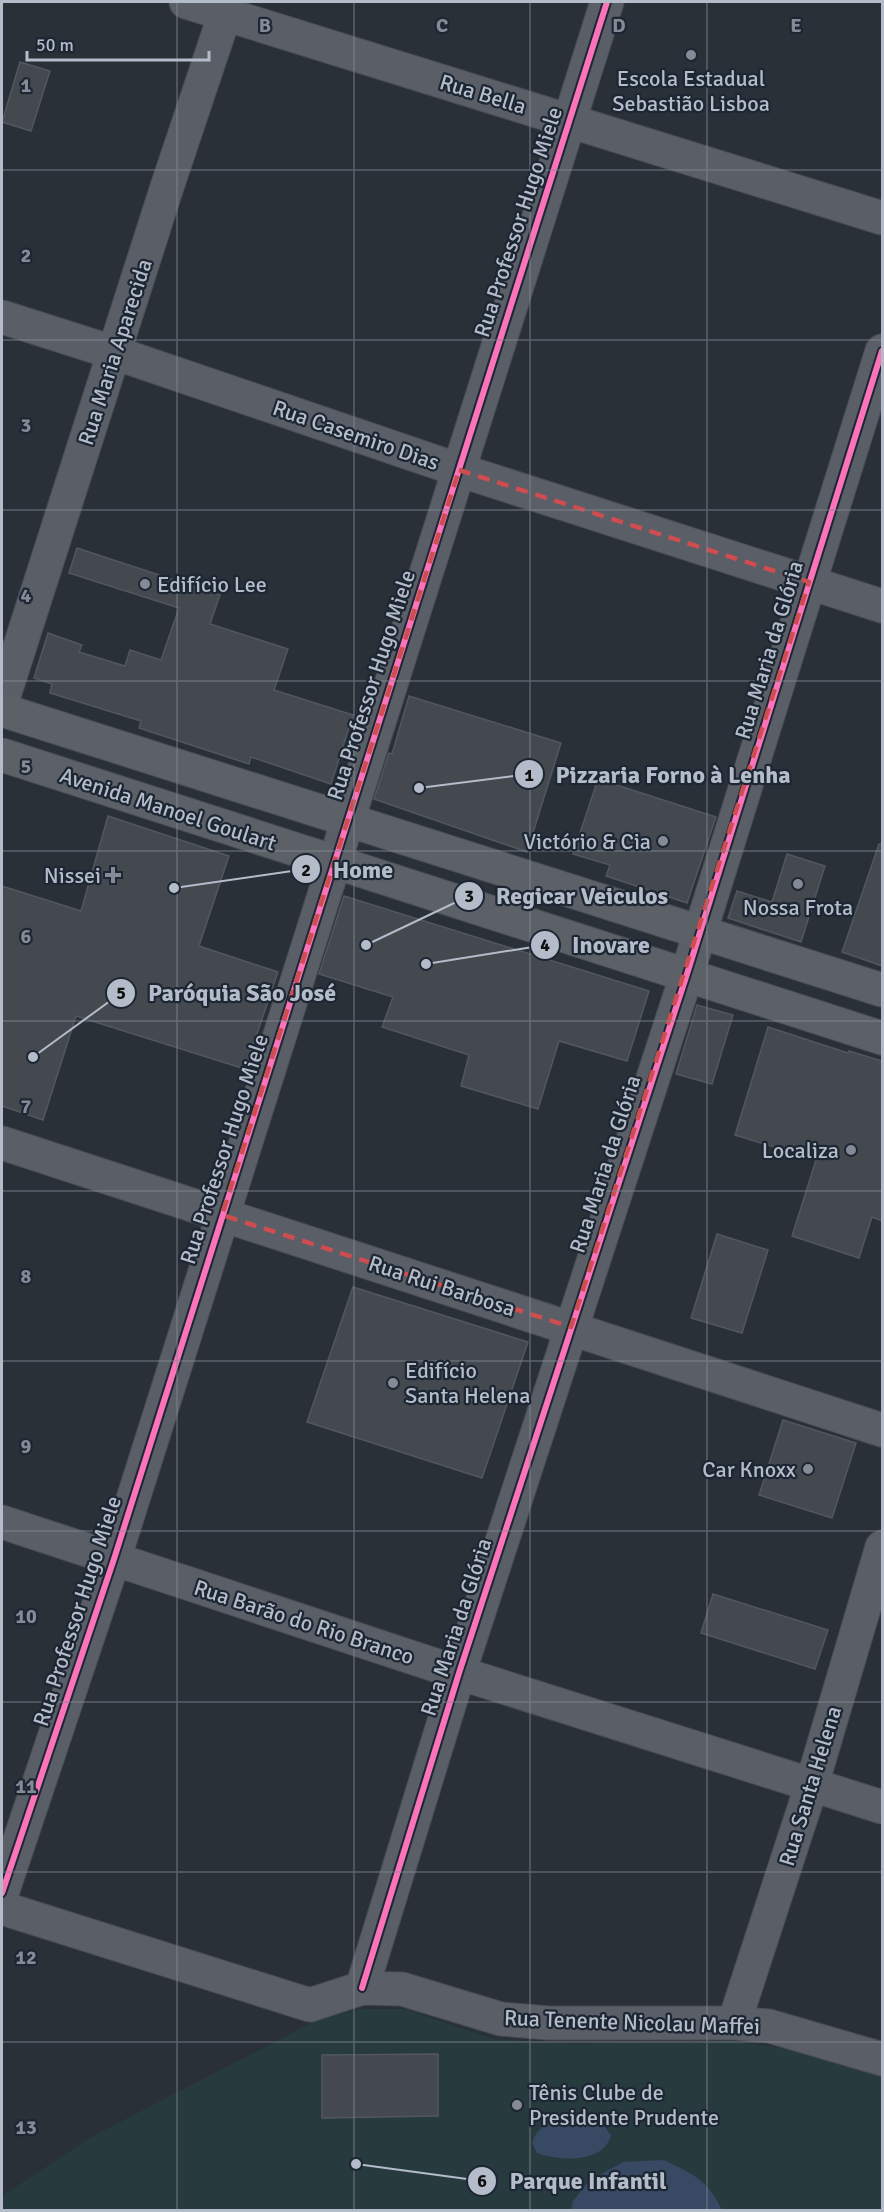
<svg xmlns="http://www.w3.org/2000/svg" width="884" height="2212" font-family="Signika,sans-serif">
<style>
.green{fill:#273a3e}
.water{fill:#384963}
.building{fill:#444950;stroke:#52575f;stroke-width:1.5}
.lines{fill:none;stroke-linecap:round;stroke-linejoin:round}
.minor-casing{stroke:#484c53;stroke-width:35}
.major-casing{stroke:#484c55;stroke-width:35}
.minor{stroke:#5a5e66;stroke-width:33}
.major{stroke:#5c6168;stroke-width:33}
.cycleway-casing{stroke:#1d2633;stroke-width:10}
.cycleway{stroke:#fb73b8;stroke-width:6}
.marked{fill:none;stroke:#ce4d50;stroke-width:4.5;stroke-dasharray:12 8;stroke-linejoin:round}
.grid{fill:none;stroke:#848b96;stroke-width:1.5;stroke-opacity:0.55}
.poi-dot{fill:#848b96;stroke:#1d2633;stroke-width:2}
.labels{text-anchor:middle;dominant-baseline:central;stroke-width:4.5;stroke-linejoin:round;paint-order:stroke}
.poi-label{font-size:22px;fill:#b4bcc9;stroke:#1d2633;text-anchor:end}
.street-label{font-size:22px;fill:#b4bcc9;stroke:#1d2633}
.grid-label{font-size:20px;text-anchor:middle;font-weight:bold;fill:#848b96;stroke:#1d2633;stroke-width:4.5;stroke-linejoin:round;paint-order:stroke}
.leader{fill:none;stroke:#b4bcc9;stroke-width:2}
.callout-dot{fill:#b4bcc9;stroke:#1d2633;stroke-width:2}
.mark-label{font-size:18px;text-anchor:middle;font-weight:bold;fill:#111}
.callout-label{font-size:24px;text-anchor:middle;font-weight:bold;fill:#b4bcc9;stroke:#1d2633;stroke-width:4.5;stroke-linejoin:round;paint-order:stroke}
</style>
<rect width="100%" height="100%" fill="#2a3038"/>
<path class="green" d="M362,2009H405L493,2039L580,2044L620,2042L692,2043L731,2041L788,2049L882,2075V2210H2V2196L93,2136L317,2020Z"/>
<path class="water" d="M583,2118L605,2127L611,2135C604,2164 558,2161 537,2153L532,2143C539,2120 562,2119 583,2118Z
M664,2160C694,2175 707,2179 722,2210H571L573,2201L589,2181L623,2162Z"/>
<path class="building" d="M20,62L50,71L31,131L2,122Z
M77,548L220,595L210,624L288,649L274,690L353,715L331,784L251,757L249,764L139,728L141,721L50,693L52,684L34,678L48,633L82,645L79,652L125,666L130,650L161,660L179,608L69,573Z
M409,696L561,743L527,852L374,799L389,753L392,754Z
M598,779L716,817L687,903L606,876L610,865L573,854Z
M108,816L229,856L199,946L278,972L245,1069L76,1016L43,1120L2,1106V886L81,911Z
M879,844H882V966L842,952Z
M787,854L825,866L801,942L728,918L737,891L772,902Z
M344,896L649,991L627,1061L559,1041L538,1109L461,1086L469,1055L382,1027L393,997L319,974Z
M697,1005L733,1015L712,1084L676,1074Z
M768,1027L848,1053L849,1051L882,1061V1221L872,1217L859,1258L792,1236L816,1160L735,1135Z
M717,1234L768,1250L742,1333L691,1318Z
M353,1287L528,1342L482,1478L307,1422Z
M783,1420L856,1443L832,1518L759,1495Z
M713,1594L828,1630L815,1669L701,1633Z
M438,2054V2116L322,2118V2055Z"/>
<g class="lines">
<defs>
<path id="minor" d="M186,2L882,218
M2,317L115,353L459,470L882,606
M2,702L167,187L229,2
M2,1143L882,1430
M2,1522L459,1673L882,1807
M2,1893L114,1559L607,2
M2,1908L310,2005L362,1988L402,1989L501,2019L549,2023H734L769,2026L882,2059
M362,1988L459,1673L687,974L882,351
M734,2023L812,1784L882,1547"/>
<path id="major" d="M2,710L882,990
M2,755L882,1038"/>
</defs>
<use href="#minor" class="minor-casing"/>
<use href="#major" class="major-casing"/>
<use href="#minor" class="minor"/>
<use href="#major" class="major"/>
<defs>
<path id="cycleway" d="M2,1893L114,1559L607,2
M362,1988L459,1673L687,974L882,351"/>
</defs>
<use href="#cycleway" class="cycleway-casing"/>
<use href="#cycleway" class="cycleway"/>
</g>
<path class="marked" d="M459,470L809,582L571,1327L222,1215Z"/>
<path class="grid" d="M177,2V2210M354,2V2210M530,2V2210M707,2V2210M2,170H882M2,340H882M2,510H882M2,681H882M2,851H882M2,1021H882M2,1191H882M2,1361H882M2,1531H882M2,1702H882M2,1872H882M2,2042H882"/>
<g class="poi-dot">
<circle cx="691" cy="55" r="6"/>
<circle cx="145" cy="584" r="6"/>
<circle cx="663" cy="841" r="6"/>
<path d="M110 866h6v6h6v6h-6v6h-6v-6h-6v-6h6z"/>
<circle cx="798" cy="884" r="6"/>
<circle cx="851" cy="1150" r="6"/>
<circle cx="393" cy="1383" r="6"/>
<circle cx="808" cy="1469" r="6"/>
<circle cx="517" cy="2105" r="6"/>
</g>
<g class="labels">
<g class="poi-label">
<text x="691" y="78" text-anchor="middle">Escola Estadual<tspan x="691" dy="25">Sebastião Lisboa</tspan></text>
<text x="157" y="584" text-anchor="start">Edifício Lee</text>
<text x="651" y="841">Victório &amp; Cia</text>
<text x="101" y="875">Nissei</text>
<text x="798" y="907" text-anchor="middle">Nossa Frota</text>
<text x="839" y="1150">Localiza</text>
<text x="405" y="1370" text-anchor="start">Edifício<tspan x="405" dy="25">Santa Helena</tspan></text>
<text x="796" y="1469">Car Knoxx</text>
<text x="529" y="2092" text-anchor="start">Tênis Clube de<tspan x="529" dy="25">Presidente Prudente</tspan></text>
</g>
<g class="street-label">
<text transform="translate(483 94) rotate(17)">Rua Bella</text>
<text transform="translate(518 222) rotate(-72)">Rua Professor Hugo Miele</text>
<text transform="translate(115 352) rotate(-72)">Rua Maria Aparecida</text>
<text transform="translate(356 435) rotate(19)">Rua Casemiro Dias</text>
<text transform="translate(769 650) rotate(-73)">Rua Maria da Glória</text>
<text transform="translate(371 685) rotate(-72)">Rua Professor Hugo Miele</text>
<text transform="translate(168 809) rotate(18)">Avenida Manoel Goulart</text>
<text transform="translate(224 1149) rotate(-72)">Rua Professor Hugo Miele</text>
<text transform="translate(605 1164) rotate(-72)">Rua Maria da Glória</text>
<text transform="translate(442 1286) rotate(18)">Rua Rui Barbosa</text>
<text transform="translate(77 1611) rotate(-72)">Rua Professor Hugo Miele</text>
<text transform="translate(304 1622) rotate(18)">Rua Barão do Rio Branco</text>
<text transform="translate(456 1627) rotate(-72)">Rua Maria da Glória</text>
<text transform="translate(810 1786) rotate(-73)">Rua Santa Helena</text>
<text transform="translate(632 2022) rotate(2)">Rua Tenente Nicolau Maffei</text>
</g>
</g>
<g class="grid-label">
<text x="265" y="32">B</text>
<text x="442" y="32">C</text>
<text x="619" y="32">D</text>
<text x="796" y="32">E</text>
<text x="26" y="92">1</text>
<text x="26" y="262">2</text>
<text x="26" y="432">3</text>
<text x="26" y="602">4</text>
<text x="26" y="773">5</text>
<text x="26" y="943">6</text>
<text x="26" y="1113">7</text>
<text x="26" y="1283">8</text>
<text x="26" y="1453">9</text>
<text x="26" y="1623">10</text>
<text x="26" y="1793">11</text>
<text x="26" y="1964">12</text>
<text x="26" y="2134">13</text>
</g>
<path class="leader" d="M419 788L529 774M174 888L306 869M366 945L469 896M426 964L545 945M33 1057L121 993M356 2164L482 2181"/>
<g class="callout-dot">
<circle cx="419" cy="788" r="6"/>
<circle cx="174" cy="888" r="6"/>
<circle cx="366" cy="945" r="6"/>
<circle cx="426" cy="964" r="6"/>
<circle cx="33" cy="1057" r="6"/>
<circle cx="356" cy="2164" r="6"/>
<circle cx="529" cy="774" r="15"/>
<circle cx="306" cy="869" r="15"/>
<circle cx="469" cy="896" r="15"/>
<circle cx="545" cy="945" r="15"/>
<circle cx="121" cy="993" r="15"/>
<circle cx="482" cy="2181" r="15"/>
</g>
<g class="mark-label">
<text x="529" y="781">1</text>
<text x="306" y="876">2</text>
<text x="469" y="902">3</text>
<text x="545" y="951">4</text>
<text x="121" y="999">5</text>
<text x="482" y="2187">6</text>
</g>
<g class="callout-label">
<text x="673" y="783">Pizzaria Forno à Lenha</text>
<text x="363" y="878">Home</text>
<text x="582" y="904">Regicar Veiculos</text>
<text x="611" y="953">Inovare</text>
<text x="242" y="1001">Paróquia São José</text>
<text x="588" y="2189">Parque Infantil</text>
</g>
<rect width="884" height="2212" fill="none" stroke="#b4bcc9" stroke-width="6"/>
<path d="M27 51v9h182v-9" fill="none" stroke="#b4bcc9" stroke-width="3"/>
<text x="36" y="51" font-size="18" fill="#b4bcc9" stroke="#1d2633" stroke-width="4.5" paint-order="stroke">50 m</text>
</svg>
